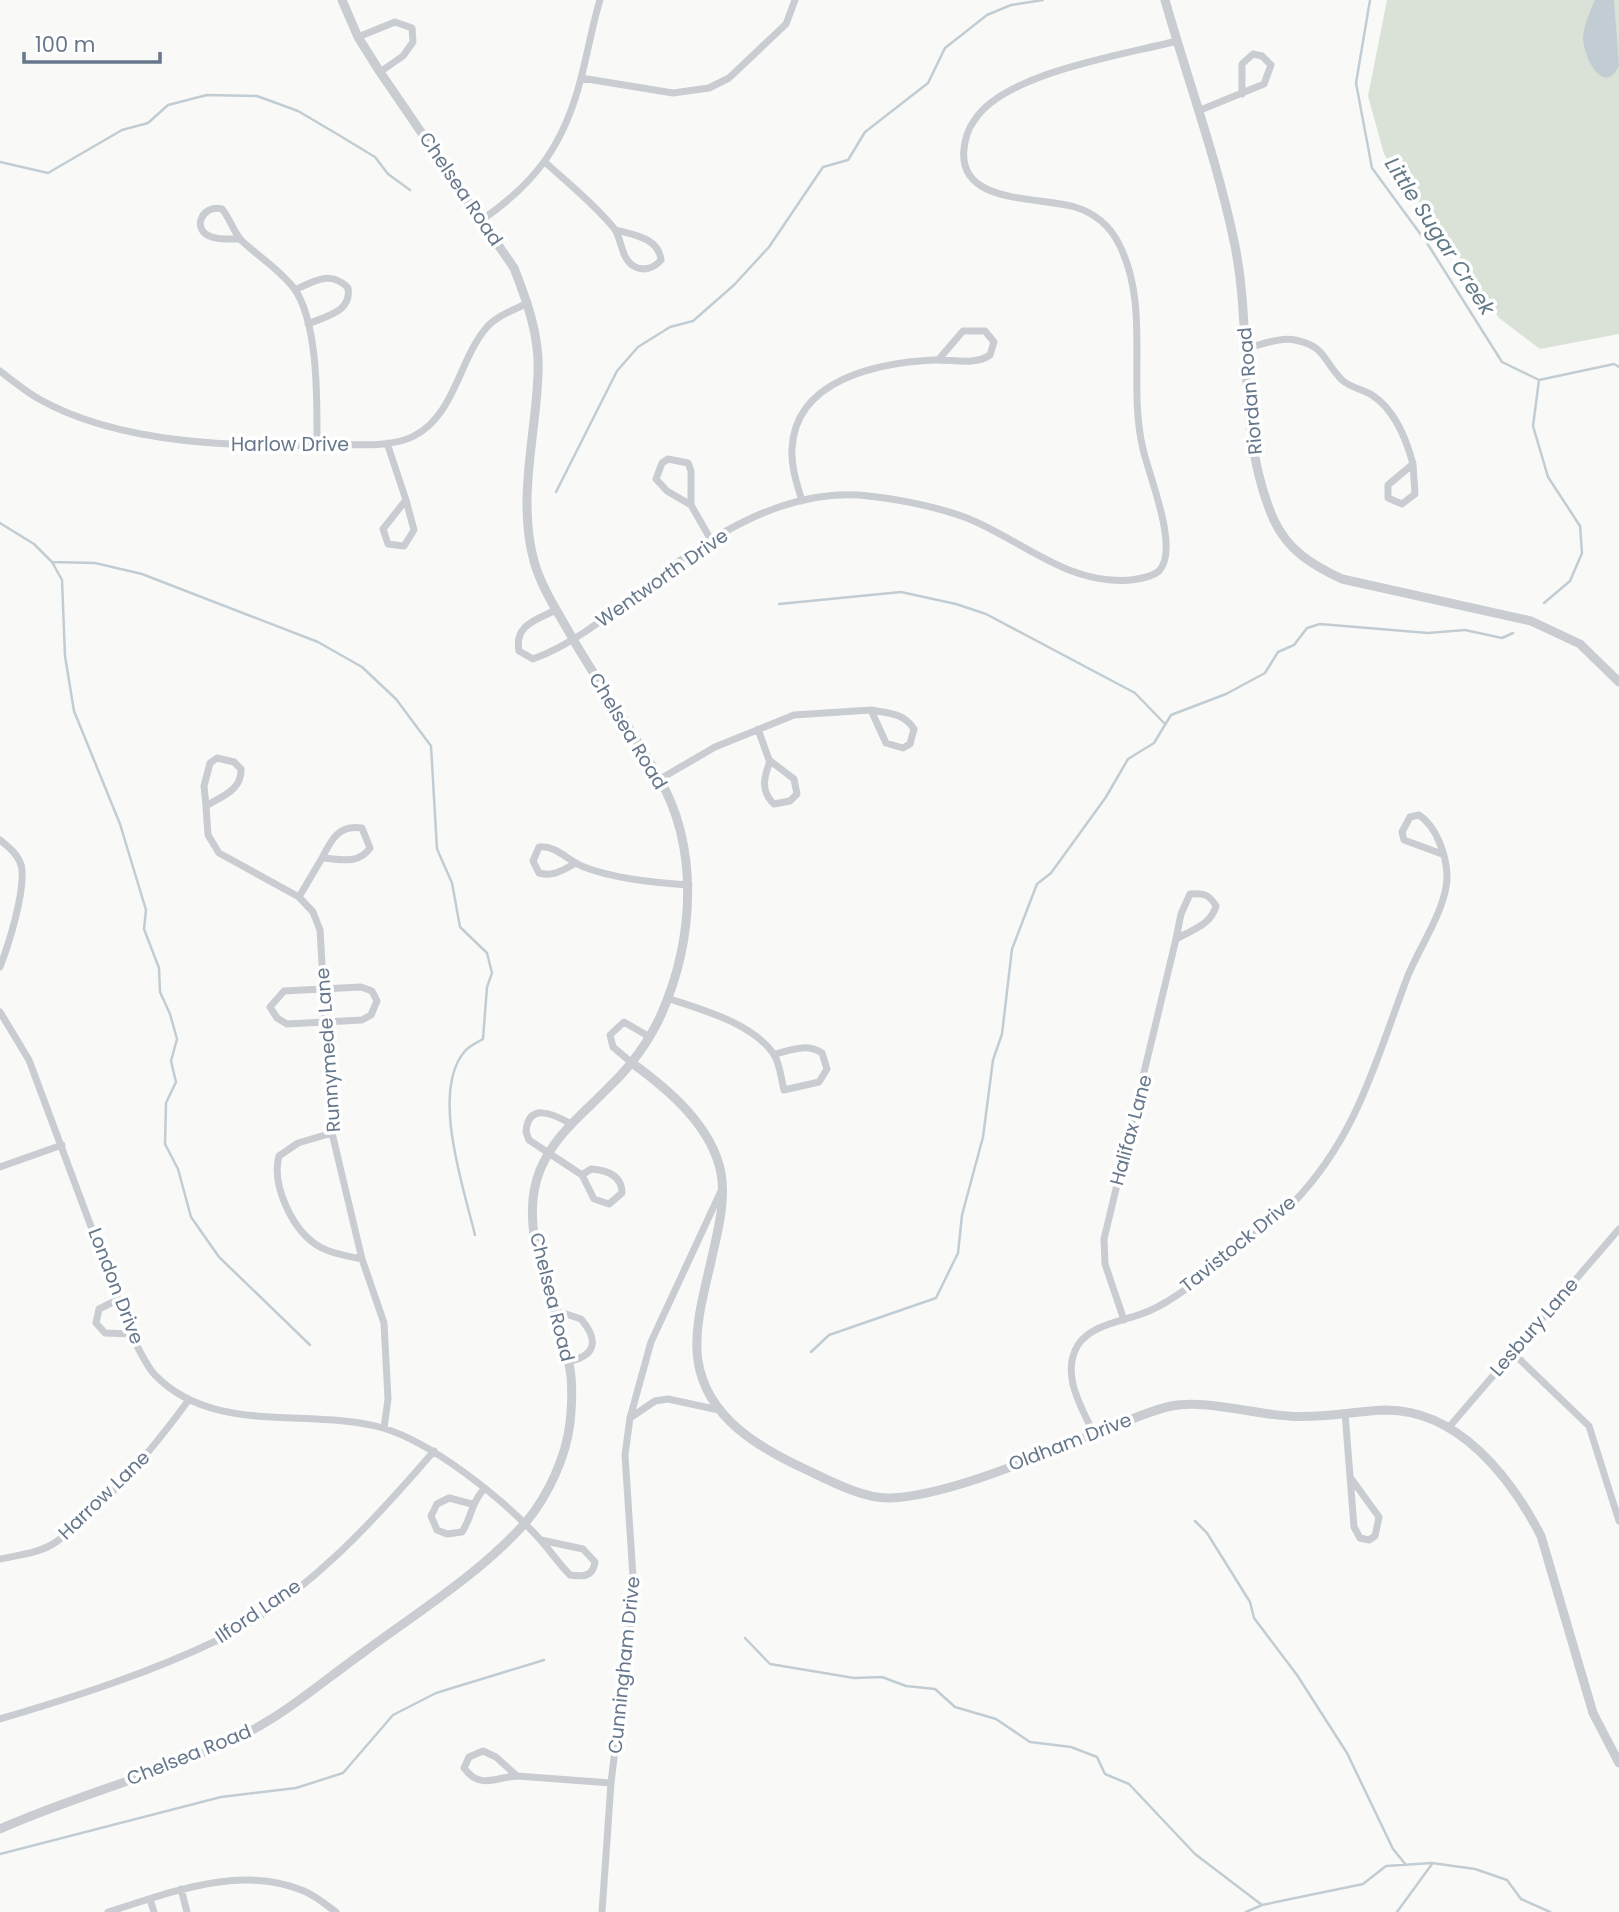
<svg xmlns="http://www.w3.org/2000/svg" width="1619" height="1912" font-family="Poppins,sans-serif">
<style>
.green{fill:#dae2d8}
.water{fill:#c2cdd3}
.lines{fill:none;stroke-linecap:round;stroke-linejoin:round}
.stream{stroke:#c2cdd3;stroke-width:2.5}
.minor{stroke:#c9cdd1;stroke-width:7}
.tertiary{stroke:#c9cdd1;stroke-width:9}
.labels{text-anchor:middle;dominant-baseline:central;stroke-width:7;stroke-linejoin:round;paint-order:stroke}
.street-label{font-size:19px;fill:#66778b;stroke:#fff}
.water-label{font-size:21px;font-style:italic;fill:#627986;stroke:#fff}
</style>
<rect width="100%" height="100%" fill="#f9faf7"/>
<path class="green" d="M1387,0H1619V334L1540,349L1499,318L1457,255L1384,154L1368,96Z"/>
<path class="water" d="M1595,0H1614L1619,66C1604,97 1583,58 1583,37C1584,25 1590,11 1595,0Z"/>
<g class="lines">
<path class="stream" d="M1370,0L1356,83L1372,168L1427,243L1502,362L1539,380L1614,364L1619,367
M0,162L48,173L122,130L148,123L168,105L207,95L257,96L298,111L337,134L375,157L388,174L410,190
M1539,380L1533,426L1548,477L1580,526L1582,553L1570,581L1544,603
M556,492L617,371L638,347L670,327L693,321L734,285L769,247L823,167L848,160L865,132L928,83L945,48L987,15L1011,5L1043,0
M0,523L34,544L52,562L95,563L142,574L318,642L362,667L396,699L431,746L437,849L452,883L460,927L487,953L492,973L487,987L483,1039C478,1042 469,1046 465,1051C430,1091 464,1189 475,1235
M52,562L62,580L65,656L74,711L120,824L146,910L144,929L159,968L160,992L170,1014L177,1039L171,1061L176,1082L166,1103L165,1144L178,1169L191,1217L219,1257L310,1345
M779,604L901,592L956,604L986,614L1135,693L1165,724
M811,1352L829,1335L936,1298L958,1253L962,1215L983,1137L993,1060L1002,1034L1012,949L1037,884L1051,873L1106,797L1128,759L1154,743L1171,715L1226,694L1265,673L1278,652L1294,645L1307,628L1320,624L1428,633L1465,630L1502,638L1513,633
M1195,1521L1207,1533L1250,1602L1254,1618L1297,1675L1347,1753L1393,1849L1406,1865
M745,1638L770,1664L854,1678L882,1677L906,1686L935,1689L955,1707L996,1719L1030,1742L1071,1747L1097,1757L1105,1774L1129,1784L1195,1854L1262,1905
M0,1854L221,1797L296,1788L343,1773L393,1715L436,1693L544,1660
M1246,1912L1262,1905L1363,1884L1386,1866L1432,1863L1475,1869L1507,1880L1521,1899L1550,1912
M1397,1912L1432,1864"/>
<path class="minor" d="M358,37L395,22L412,28L413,42L403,56L380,72
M581,78L673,93L709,88L729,78L786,24L795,0
M1198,111L1264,84L1271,65L1262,56L1253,54L1242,64V94
M546,163C569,184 593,203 613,227C622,237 620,256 632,265C642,272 653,269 661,260C659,238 634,235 616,230
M483,219C537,182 565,142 581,78C588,52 592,26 600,0
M240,239C231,239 220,240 212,237C191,231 201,204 222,209C230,218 233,232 242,241C259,257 278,268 293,287C319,321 317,404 317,445
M295,290C314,281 331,270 348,288C352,312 326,316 308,324
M1246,348C1260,345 1281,337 1295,340C1326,346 1323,361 1342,380C1351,388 1362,389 1372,395C1395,410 1406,438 1413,464L1388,485V498L1402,504L1415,494L1413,464
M0,371C12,380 25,391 39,399C120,445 239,447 330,445C355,444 391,448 414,436C455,415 459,359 487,327C498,315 514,310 528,303
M387,443L406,500L383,529L388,544L404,546L414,530L406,500
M802,501C797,484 791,467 792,449C795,379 878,363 933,360C952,359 974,366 990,355L994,342L985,331H963L939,359
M691,505L667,491L656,479L662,463L668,459L688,463L691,471V505L711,540
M556,610C536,620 514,625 519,651L533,659C579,642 613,611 651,582C709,537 782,490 859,495C893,498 935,506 967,518C1022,540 1068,586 1131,580C1140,579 1152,577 1159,571C1180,549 1149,476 1143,449C1127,383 1151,307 1119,244C1110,226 1094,213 1075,207C1038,196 958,205 964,149C965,139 968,129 974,121C1003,73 1123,55 1177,41
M758,729L769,760L770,761C764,777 760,791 774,804L790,801L797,794L794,779L769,760
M660,779L715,747L794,715L871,710L886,743L903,748L910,744L914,729C904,713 888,713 871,710
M206,806L204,786L210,763L217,758L234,762L241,769C242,790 222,796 206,806L208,835L219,853L299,897L313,912L320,930L332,1133L362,1259L384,1323L388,1399L384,1428
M0,840C10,848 21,857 22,870C24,895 9,944 0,967
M576,863C563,870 554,877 539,873L533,861L539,847C556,845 568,861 584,867C615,879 656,883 689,885
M299,897L322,858C341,859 358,865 370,848L362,828C339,824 331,840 322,858
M361,987L372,991L377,1001L371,1015L362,1020L287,1024L277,1018L270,1007L284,991Z
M667,998C702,1010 750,1022 773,1053C780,1062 781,1079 784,1090L819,1082L827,1069L822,1053C807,1043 791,1050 775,1054
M0,1012L29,1060L131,1334C138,1347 145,1364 155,1375C214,1436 309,1407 383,1428C433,1443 500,1497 535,1534C548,1547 557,1562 570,1575C583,1577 593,1577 595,1562L583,1549L541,1540
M632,1063L613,1047L610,1035L624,1022L648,1036
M569,1123C552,1113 528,1103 526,1132L529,1140L582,1175L594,1199L609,1204L622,1193C622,1175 607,1170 591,1169L582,1175
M332,1133L298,1143L279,1156C271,1185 293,1232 320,1247C332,1254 348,1256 362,1259
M0,1167L62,1145
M119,1299L99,1309L96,1323L105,1333L131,1334
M554,1310L581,1319C599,1340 596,1356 569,1361
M1124,1320L1105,1264L1104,1239L1176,939C1192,930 1211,925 1216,906C1209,894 1203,893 1190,894L1181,914L1176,939
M1512,1352L1589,1426L1619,1521
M1345,1413L1354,1527L1360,1538L1369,1540L1375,1536L1379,1517L1350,1477
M630,1418L655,1401L668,1399L719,1410
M1450,1426L1619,1229
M1094,1434C1082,1408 1060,1374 1078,1345C1092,1323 1127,1321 1149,1311C1183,1296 1214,1266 1243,1243C1259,1230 1279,1218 1293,1203C1357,1137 1376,1060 1407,978C1418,949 1448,907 1447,875C1446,854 1436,826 1419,815L1410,817L1402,832L1404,840L1442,854
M472,1504L449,1498L437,1504L431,1516L437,1530L447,1534L462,1532C473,1515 469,1507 483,1490
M0,1559C19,1555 40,1553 56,1542C103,1509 154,1447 188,1401
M0,1719C74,1697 150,1673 220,1639C304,1598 374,1521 434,1451
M517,1776C496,1777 480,1790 464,1768L469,1757L483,1751L496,1757L517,1776L611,1783
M181,1889L187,1912
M150,1899L154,1912
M108,1912C170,1893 240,1864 304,1891C316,1896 326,1905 336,1912
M602,1912L611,1783L634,1592L625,1455L630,1418L651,1342L721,1191"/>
<path class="tertiary" d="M1165,0C1188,81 1218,162 1235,246C1253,336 1236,432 1273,518C1287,550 1312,565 1342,579L1531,621L1580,644L1619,682
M632,1063C668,1089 712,1126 721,1173C726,1200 718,1230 712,1257C705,1289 693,1328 698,1361C707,1419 761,1449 809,1471C832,1482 865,1499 890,1498C948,1496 1041,1455 1097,1433C1121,1424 1145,1412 1171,1406C1204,1399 1253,1414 1288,1416C1320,1419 1354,1411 1386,1410C1459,1410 1511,1478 1541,1536L1593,1713L1619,1763
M0,1829C79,1794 164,1773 241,1736C286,1714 323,1681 364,1652C418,1612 481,1573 526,1522C548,1496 566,1457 570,1423C572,1404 573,1382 569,1364C558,1303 515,1232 540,1170C555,1134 583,1114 609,1087C630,1067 649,1041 661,1015C694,940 700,848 658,776C632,730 601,687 574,641C560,615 542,590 534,561C517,500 536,435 538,374C540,337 527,301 514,268L380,72L358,37L342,0"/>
</g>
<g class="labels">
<g class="street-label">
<text transform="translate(461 189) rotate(56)">Chelsea Road</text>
<text transform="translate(1250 391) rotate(-95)">Riordan Road</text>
<text x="290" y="444">Harlow Drive</text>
<text transform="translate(662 578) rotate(-35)">Wentworth Drive</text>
<text transform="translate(628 731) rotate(59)">Chelsea Road</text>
<text transform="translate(328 1050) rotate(-94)">Runnymede Lane</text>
<text transform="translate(1131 1130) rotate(-75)">Halifax Lane</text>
<text transform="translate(1238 1244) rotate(-39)">Tavistock Drive</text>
<text transform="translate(116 1286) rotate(69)">London Drive</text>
<text transform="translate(552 1297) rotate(76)">Chelsea Road</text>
<text transform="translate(1534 1327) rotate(-49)">Lesbury Lane</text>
<text transform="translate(1070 1442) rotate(-21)">Oldham Drive</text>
<text transform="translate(104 1495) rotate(-44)">Harrow Lane</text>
<text transform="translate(258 1611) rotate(-34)">Ilford Lane</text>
<text transform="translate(624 1665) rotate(-84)">Cunningham Drive</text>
<text transform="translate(189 1755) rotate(-22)">Chelsea Road</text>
</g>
<g class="water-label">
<text transform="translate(1440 236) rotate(57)">Little Sugar Creek</text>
</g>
</g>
<path d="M24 52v10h136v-10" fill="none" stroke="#66778b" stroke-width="3.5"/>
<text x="35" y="52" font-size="21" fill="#66778b" stroke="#ffffff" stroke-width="5" paint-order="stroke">100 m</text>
</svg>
